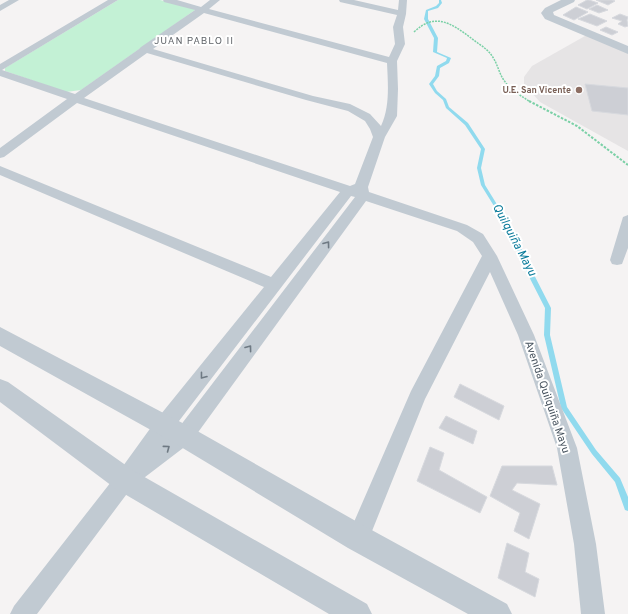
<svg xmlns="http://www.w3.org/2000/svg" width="628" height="614" font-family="Overpass,sans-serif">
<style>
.education{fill:#e6e4e5}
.green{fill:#c3f1d5}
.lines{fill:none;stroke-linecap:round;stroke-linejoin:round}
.stream{fill:#90daee;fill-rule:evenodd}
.building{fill:#cdcfd5;stroke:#d7d9de}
.path-far1{stroke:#7ad0a6;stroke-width:1.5;stroke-dasharray:2 1;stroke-linecap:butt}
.path{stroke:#7ad0a6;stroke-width:2;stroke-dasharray:2.5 1.5;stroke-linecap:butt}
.minor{fill:#c1cad2;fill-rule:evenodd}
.tertiary{fill:#c1cad2;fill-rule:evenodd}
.oneway{stroke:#6e7983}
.education-dot{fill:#8d6e63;stroke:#fff;stroke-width:1.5}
.labels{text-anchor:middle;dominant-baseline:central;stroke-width:4;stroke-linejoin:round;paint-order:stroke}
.far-education-label{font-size:9px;font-weight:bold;fill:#785e54;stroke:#fff;text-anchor:end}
.far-neighbourhood-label{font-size:10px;letter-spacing:1px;fill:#5f6368;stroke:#fff}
.street-label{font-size:11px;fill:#4a5661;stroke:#fff}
.water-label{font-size:12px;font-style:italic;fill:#0c7c9b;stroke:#fff}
</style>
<rect width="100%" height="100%" fill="#f5f3f3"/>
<path class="education" d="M585,36H592L628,51V151L540,102L524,84V77L532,66Z"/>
<path class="green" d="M118,0H160L192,8L195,10L81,90L66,92L5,71V68L10,65Z"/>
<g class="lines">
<path class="stream" d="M439,0H441L442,3L438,8L428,11V19L438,38L437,52L451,58L449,63L440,68L439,76L433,84L437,91L446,99L449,107L468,123L485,149L481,168L485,185L514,232L526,259L551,308L550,335L567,407L596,450L620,478L628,497V511L625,510L615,482L592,454L561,408L544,335L545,308L520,259L510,232L481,185L477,168L481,149L465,125L446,108L443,100L435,93L429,84L435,76L437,66L446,61L447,58L433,52L434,38L424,19L426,10L436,6L439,3Z"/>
</g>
<path class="building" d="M587,0H589L598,3L587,9L578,5Z
M596,0H612L615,1L608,5Z
M597,5L608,10L599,13L589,9Z
M576,7L588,12L574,20L563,15Z
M590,14L607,21L597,26L578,19Z
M620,14L628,17L627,20L628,26L625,27L618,24L622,21L612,18Z
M606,27L618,32L612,35L600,30Z
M585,84L628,88V115L592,111Z
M460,384L504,406L499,420L454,397Z
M446,416L477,431L473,444L439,428Z
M430,447L444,453L439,470L487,497L480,513L417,481Z
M502,466H552L557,485L517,483L512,490L540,504L529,539L514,531L520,513L490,496Z
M507,543L529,553L525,572L539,579L535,597L498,578Z"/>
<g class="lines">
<path class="path-far1" d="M414,32C435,12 451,23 471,38C478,44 487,48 492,56C498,64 499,75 506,83C512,91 522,96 530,102"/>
<path class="path" d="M529,101L577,126L628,165"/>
<path class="minor" d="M9,0H19L0,11V5Z
M108,0H118L2,70L75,94L139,49L141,47L195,10L164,2L163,0H177L201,7L210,0H220L209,9L389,57L395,44L393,27L397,15L340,2L339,0H354L398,10L399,0H407L406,14L403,27L405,44L397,61L398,89L397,116L385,137L368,187L369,192L467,225L483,234L497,256L534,335L577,448L596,544L605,614H581L574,544L557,448L518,335L490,272L425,399L366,546L358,549L350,546L347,538L411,391L482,256L473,242L457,231L366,201L191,442L132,487L37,614H10L14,606L118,473L157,419L264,287L0,175V166L271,277L340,192L77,103L4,157L0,158V148L67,99L0,76V64ZM204,13L387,63C388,84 390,107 381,126L370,114L350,104L313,96L153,49ZM147,53L306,100L348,111L365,121L370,129L373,137L355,184L350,186L84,98ZM351,196L355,197L177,430L166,438Z
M628,215V248L622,264L617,265L612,264L610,260L623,217Z"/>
<path class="tertiary" d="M561,0H575L574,2L553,12L554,15L628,46V54L545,19L541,13L545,8Z
M0,327L192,428L368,528L507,604L512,614H468L348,548L176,444L0,346Z
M0,379L8,382L134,471L367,604L372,614H329L116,489L0,402Z"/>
</g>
<defs><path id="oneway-chevron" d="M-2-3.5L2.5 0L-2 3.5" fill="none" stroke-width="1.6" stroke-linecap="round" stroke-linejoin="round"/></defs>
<g class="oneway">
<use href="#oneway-chevron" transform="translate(327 244) rotate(-53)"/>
<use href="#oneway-chevron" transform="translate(249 348) rotate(-53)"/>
<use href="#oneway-chevron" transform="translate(203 376) rotate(128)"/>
<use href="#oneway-chevron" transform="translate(167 448) rotate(-37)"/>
</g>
<circle class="education-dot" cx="579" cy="90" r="4"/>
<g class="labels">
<g class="far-education-label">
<text x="571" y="90">U.E. San Vicente</text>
</g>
<g class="far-neighbourhood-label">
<text x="194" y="41">JUAN PABLO II</text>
</g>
<g class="street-label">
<text transform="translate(547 397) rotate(71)">Avenida Quilquiña Mayu</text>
</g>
<g class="water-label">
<text transform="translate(514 240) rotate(62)">Quilquiña Mayu</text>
</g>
</g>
</svg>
